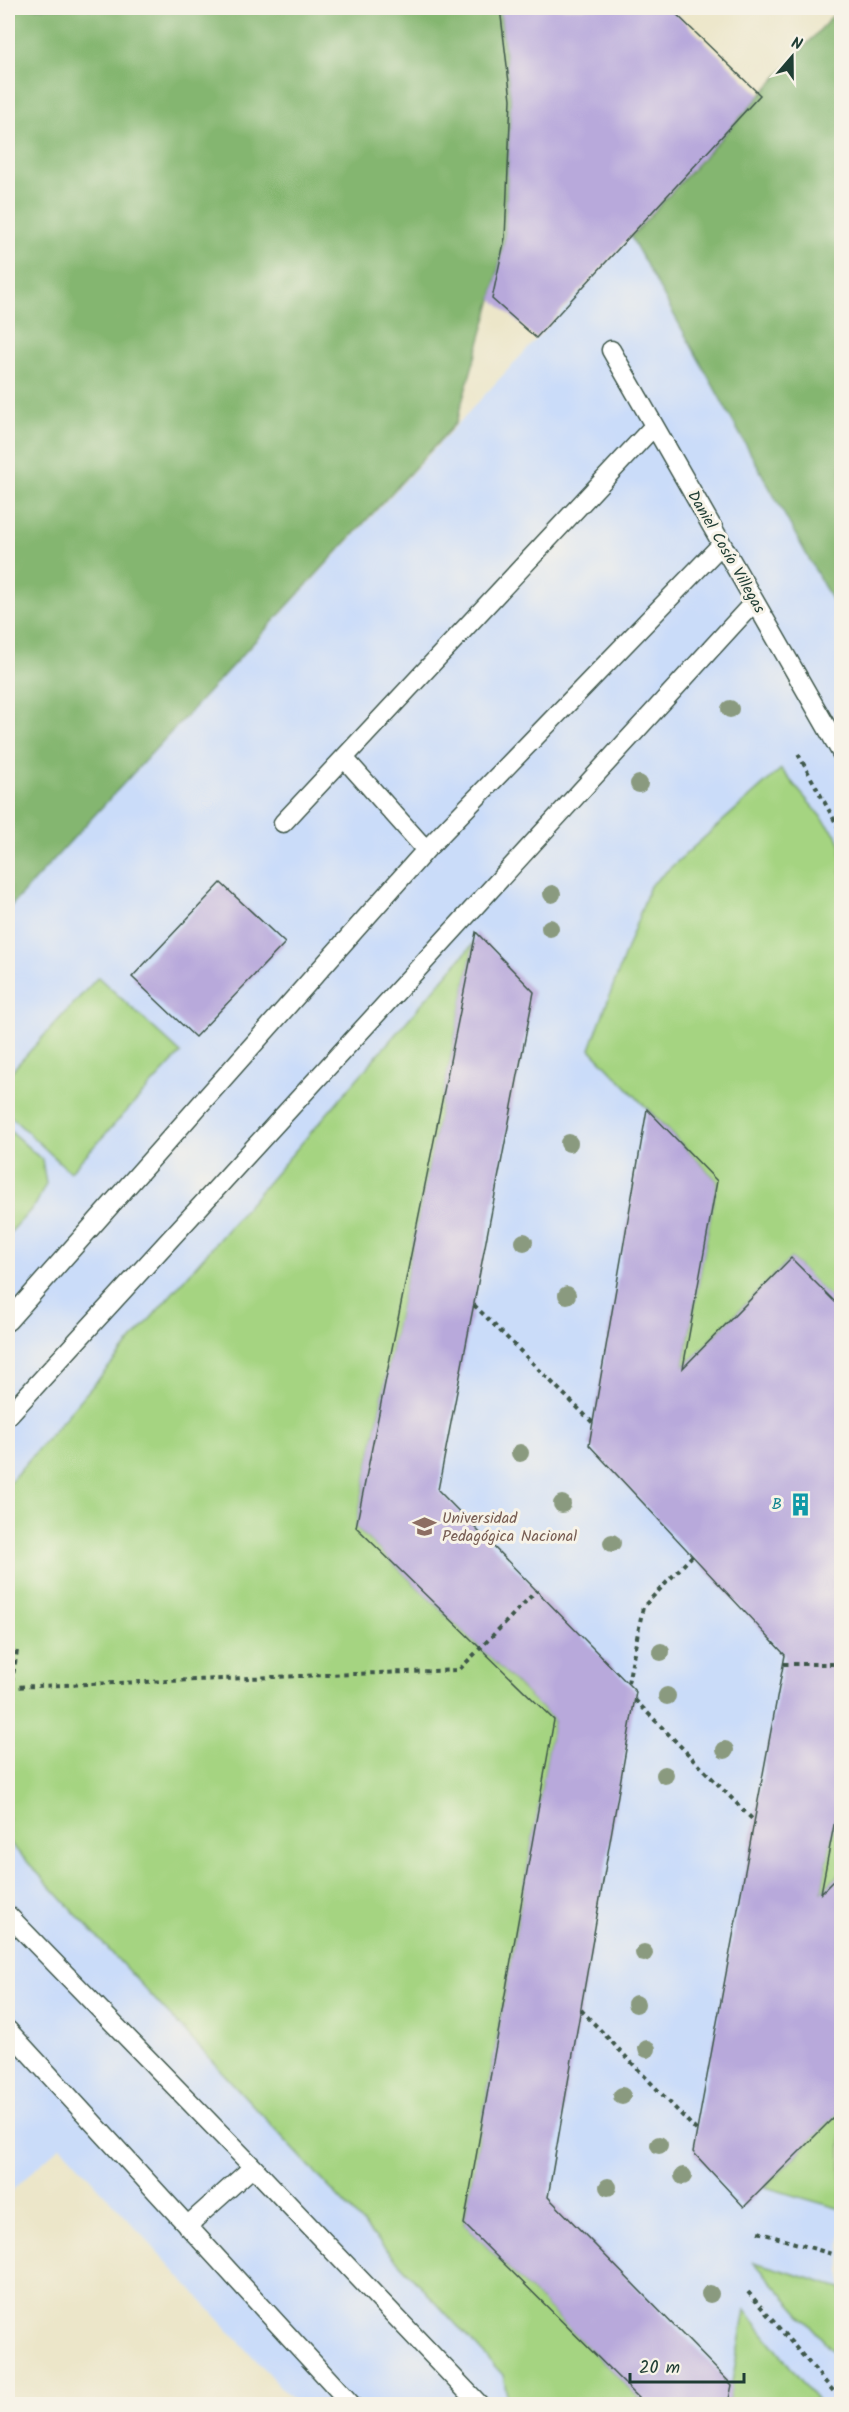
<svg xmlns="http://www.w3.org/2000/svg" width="849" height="2412" font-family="Kalam,sans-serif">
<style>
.built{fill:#cadcf9}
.green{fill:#a5d481;stroke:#62885a;stroke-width:1.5}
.forest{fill:#84b66f;stroke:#527a52;stroke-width:1.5}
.building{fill:#b8a9db}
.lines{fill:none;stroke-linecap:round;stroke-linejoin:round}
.service-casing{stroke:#3e564a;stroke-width:21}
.path{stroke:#3e564a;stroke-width:4;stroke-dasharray:4.5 4.5;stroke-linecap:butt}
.service{stroke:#fff;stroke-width:18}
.tree{fill:#8a9a7f}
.labels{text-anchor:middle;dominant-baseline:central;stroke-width:6;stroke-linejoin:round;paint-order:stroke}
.street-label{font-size:16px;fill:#1f3d34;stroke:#f7f3e8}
.culture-label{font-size:16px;fill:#0d838f;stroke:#f7f3e8;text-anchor:end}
.education-label{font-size:16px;fill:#785e54;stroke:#f7f3e8;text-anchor:start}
</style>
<rect width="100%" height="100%" fill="#f7f3e8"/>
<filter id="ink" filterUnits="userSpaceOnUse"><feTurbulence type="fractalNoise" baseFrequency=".0167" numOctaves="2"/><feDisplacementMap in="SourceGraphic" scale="12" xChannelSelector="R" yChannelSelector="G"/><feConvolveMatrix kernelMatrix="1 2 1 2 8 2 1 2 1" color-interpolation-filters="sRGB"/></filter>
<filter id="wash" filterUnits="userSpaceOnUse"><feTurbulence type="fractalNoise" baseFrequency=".008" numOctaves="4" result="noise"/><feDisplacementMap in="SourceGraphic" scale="24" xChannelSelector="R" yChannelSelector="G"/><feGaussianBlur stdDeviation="1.35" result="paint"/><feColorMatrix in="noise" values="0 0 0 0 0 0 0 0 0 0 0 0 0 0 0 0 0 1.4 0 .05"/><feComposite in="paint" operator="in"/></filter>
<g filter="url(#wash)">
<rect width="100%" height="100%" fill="#ece6c9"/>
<path class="built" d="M631,237L841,617V2404H296L61,2146L8,2194V909Z"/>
<path class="green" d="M781,769L837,836L841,845V1309L791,1258L683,1368L717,1181L590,1049L650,886Z
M474,943L356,1527L554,1720L464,2224L645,2404H509L503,2375L8,1841V1484Z
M98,977L181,1053L70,1172L8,1114V1075Z
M8,1129L42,1160L46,1184L36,1204L8,1235Z
M841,1783V1872L821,1893Z
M841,2109V2209L765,2187Z
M754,2262L841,2288V2360Z
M745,2310L820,2404H728Z"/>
<path class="forest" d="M8,8H500L511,99L505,238L492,299L456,423L8,909Z
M840,8H841V617L631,237Z"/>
<g id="blocks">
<path class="building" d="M500,8H670L760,95L536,338L492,299L505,238L511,99Z
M221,883L285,943L195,1037L132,977Z
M476,932L534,992L438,1490L636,1692L548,2197L732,2385L728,2404H645L464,2224L554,1720L356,1527Z
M647,1109L717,1181L683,1368L791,1258L842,1309V1783L821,1893L842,1872V2109L744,2207L693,2152L785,1655L589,1445Z"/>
</g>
</g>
<g filter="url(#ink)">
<use href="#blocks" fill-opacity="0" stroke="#3e564a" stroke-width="1.5"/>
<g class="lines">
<defs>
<path id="service" d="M611,350L842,754
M344,758L426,850
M283,823L654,426
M8,1321L426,850L721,545
M8,1416L754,602
M8,1915L253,2167L479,2404
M8,2030L351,2404
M187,2226L253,2167"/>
</defs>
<use href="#service" class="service-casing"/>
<path class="path" d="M798,754L842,834
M474,1305L593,1423
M17,1651L11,1687L459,1670L537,1590
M784,1664H842
M628,1683L643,1607L693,1555
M635,1700L754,1821
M581,2010L697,2131
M758,2232L842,2257
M748,2292L842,2401"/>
<use href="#service" class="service"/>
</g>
<g class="tree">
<circle cx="730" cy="709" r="9"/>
<circle cx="639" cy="784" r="9"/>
<circle cx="552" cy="894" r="9"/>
<circle cx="550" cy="928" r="9"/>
<circle cx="569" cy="1143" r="9"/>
<circle cx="524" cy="1242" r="9"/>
<circle cx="567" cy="1295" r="9"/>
<circle cx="520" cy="1453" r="9"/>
<circle cx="562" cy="1504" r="9"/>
<circle cx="612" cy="1543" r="9"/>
<circle cx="661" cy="1652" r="9"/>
<circle cx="667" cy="1696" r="9"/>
<circle cx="725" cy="1750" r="9"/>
<circle cx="665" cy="1775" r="9"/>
<circle cx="644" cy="1953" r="9"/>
<circle cx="636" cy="2004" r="9"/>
<circle cx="647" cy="2049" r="9"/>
<circle cx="622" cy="2096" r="9"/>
<circle cx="659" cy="2145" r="9"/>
<circle cx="683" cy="2176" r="9"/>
<circle cx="608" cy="2187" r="9"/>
<circle cx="710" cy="2294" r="9"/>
</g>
</g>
<defs>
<symbol id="building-bare" viewBox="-9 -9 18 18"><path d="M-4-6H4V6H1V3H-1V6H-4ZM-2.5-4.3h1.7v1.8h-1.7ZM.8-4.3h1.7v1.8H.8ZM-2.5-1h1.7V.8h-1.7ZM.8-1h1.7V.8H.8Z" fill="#0f9aa8" stroke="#f7f3e8" stroke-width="2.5" paint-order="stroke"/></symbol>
<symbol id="university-bare" viewBox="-9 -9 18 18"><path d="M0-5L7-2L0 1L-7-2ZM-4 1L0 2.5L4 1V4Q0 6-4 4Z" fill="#8d6e63" stroke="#f7f3e8" stroke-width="2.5" paint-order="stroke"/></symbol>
</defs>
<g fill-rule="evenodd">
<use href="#building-bare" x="784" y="1488" width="33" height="33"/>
<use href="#university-bare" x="408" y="1510" width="33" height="33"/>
</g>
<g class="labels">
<g class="street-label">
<text transform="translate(726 552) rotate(60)">Daniel Cosío Villegas</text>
</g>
<g class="culture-label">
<text x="782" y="1504">B</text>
</g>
<g class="education-label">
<text x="442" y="1518">Universidad<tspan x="442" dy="18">Pedagógica Nacional</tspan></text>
</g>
</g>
<rect width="849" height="2412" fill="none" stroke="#f7f3e8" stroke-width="30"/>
<g transform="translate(792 57) rotate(20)" stroke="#f7f3e8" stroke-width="4.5" paint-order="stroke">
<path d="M0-4.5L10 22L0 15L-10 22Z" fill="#1f3d34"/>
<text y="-9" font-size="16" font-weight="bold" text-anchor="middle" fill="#1f3d34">N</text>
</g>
<path d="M630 2373v9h114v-9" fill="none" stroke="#1f3d34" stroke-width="3"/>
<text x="639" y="2373" font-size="18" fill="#1f3d34" stroke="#f7f3e8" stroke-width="4.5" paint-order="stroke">20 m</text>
</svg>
